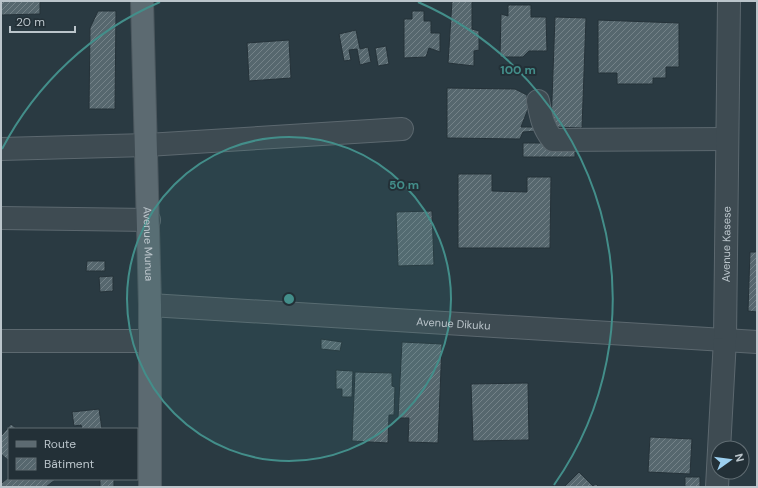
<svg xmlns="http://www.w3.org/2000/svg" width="758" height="488" font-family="'DM Sans',sans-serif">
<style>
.building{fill:url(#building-hatch);stroke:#253239}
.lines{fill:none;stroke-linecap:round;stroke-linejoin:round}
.minor-casing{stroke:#5c686f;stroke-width:24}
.major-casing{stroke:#4b575e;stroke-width:24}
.minor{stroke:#3e4b52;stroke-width:22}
.major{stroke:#5c6a71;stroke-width:22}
.ring{fill:none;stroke:#438e8a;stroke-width:2}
.labels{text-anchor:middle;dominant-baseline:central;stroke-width:4;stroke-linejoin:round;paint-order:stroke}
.street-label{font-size:11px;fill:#bbc5cb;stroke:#233037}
.centre{fill:#438e8a;stroke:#233037;stroke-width:2}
.ring-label{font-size:12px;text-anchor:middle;font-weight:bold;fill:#438e8a;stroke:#233037;stroke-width:4;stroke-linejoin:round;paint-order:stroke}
</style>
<defs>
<pattern id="building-hatch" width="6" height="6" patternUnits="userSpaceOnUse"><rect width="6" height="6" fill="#56676e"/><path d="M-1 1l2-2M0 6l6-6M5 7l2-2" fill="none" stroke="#748288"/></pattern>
</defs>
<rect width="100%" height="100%" fill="#2a3a42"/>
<path class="building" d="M1,1H40V14L1,15Z
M452,1H472V29L479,31V50L474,51V66L448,63Z
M508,5H531V17H546L547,51H529L523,57H500L501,14L508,16Z
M98,11H116L115,109H89L90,28Z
M412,11H424V21H431V33H440V52L429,48L426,57L404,58V19H412Z
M555,17L586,18L582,128L551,127Z
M598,20L679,23V67H666V78H653V84H617V73H598Z
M356,30L360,49L368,47L371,62L360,65L357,49L349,50L351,60L344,61L339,34Z
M289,40L291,78L249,81L247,43Z
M386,46L389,64L378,66L375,48Z
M447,88L515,89L527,95L528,109L521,127H538V131L523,132L520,139L447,138Z
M523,143H575V157H523Z
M458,174H492V191L527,192V177H551L550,248H458Z
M432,211L434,265L398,266L396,212Z
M750,252H757V312L748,311Z
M87,261H105V271H86Z
M113,276V291L100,292L99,277Z
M321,339L342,342L340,351L321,349Z
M402,342L442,344L438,443L408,442L409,418H398Z
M336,370L353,371L352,397H342V389H336Z
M355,372L392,373V386L395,387L394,415H389L388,443L352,441Z
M528,383L529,440L473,441L471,384Z
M99,409L102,429H82L81,425L74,426L72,412Z
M11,424L17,429H9V461L1,454V436Z
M650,437L692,439L690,474L648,472Z
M579,472L593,486L596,484L599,487H564Z
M9,477V479H56L46,487H1V484Z
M685,477H700V487H685Z
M100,479H114V487H100Z"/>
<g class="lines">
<defs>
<g id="minor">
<path d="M538,101C541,117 543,128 553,140L727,139"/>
<path d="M1,149L147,145L402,129"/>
<path d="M1,218L149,220"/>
<path id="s1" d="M150,305L757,342"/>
<path d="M1,341H150"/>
<path id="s2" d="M717,487L725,339L729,1"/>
</g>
<g id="major">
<path id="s3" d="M142,1L150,305V487"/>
</g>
</defs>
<use href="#minor" class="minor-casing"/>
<use href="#major" class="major-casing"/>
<use href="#minor" class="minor"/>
<use href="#major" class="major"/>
</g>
<circle cx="289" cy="299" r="162" fill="#438e8a" fill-opacity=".12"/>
<g class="ring">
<circle cx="289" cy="299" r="162"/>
<path d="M2 149A324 324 0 0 1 160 2M418 2A324 324 0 0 1 554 485"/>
</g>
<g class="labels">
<g class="street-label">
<text stroke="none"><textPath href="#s3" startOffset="243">Avenue Munua</textPath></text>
<text stroke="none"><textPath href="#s2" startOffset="243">Avenue Kasese</textPath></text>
<text stroke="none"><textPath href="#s1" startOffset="304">Avenue Dikuku</textPath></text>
</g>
</g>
<circle cx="289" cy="299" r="6" class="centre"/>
<g class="ring-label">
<text x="518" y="74">100 m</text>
<text x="404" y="189">50 m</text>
</g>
<rect width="758" height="488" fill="none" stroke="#bbc5cb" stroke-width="4"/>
<rect x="8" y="428" width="130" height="52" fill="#233037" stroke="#606c72"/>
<rect x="16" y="441" width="20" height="6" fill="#5c6a71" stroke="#606c72"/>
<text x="44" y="448" font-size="12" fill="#bbc5cb">Route</text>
<rect x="16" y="458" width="20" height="12" fill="url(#building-hatch)" stroke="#606c72"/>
<text x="44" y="468" font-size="12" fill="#bbc5cb">Bâtiment</text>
<g transform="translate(730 460) rotate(76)"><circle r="19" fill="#233037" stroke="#606c72"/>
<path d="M0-3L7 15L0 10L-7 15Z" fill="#9cd0f0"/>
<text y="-6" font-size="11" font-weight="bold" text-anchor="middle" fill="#bbc5cb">N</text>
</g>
<path d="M10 26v6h65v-6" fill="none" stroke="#bbc5cb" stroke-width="2"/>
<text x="16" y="26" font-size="12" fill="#bbc5cb" stroke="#233037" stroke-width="3" paint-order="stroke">20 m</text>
</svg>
